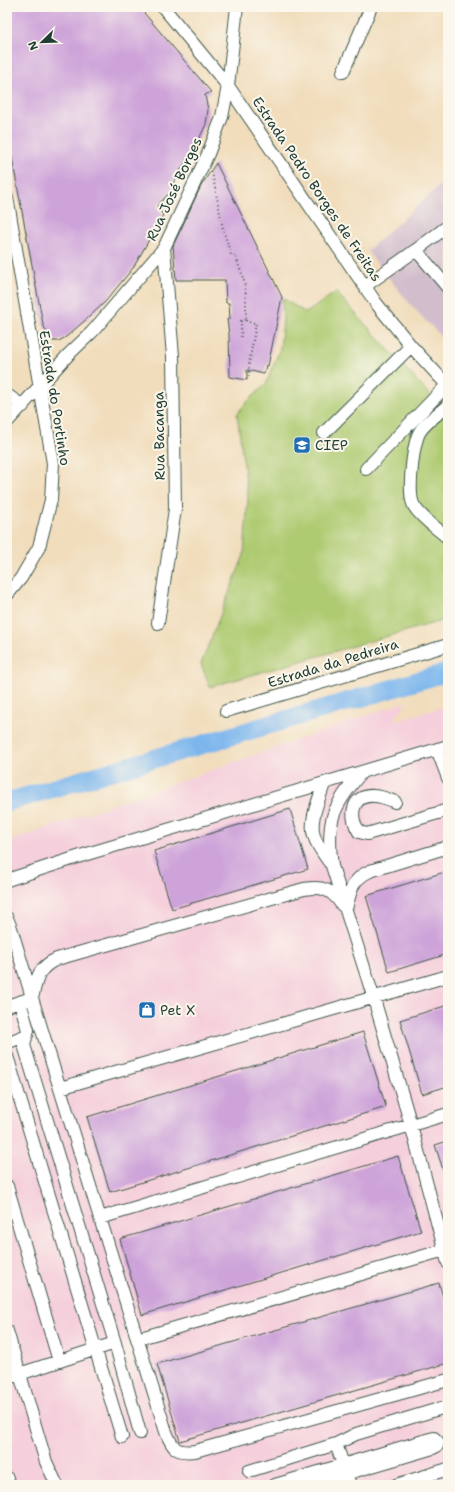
<svg xmlns="http://www.w3.org/2000/svg" width="455" height="1492" font-family="'Shantell Sans',sans-serif">
<style>
.built{fill:#f5cfdb}
.industrial{fill:#d1bdcc}
.green{fill:#afcb72;stroke:#678453}
.lines{fill:none;stroke-linecap:round;stroke-linejoin:round}
.river{stroke:#7cb6ed;stroke-width:19}
.building{fill:#cda3d9}
.minor-casing{stroke:#3e5548;stroke-width:14}
.path{stroke:#3e5548;stroke-width:2;stroke-dasharray:1 3;stroke-linecap:butt}
.minor{stroke:#fff;stroke-width:12}
.labels{text-anchor:middle;dominant-baseline:central;stroke-width:4;stroke-linejoin:round;paint-order:stroke}
.street-label{font-size:14px;fill:#1f3d34;stroke:#fbf7ec}
.poi-label{font-size:14px;fill:#1f3d34;stroke:#fbf7ec;text-anchor:start}
</style>
<rect width="100%" height="100%" fill="#fbf7ec"/>
<filter id="ink" filterUnits="userSpaceOnUse"><feTurbulence type="fractalNoise" baseFrequency=".025" numOctaves="2"/><feDisplacementMap in="SourceGraphic" scale="8" xChannelSelector="R" yChannelSelector="G"/><feConvolveMatrix kernelMatrix="1 2 1 2 8 2 1 2 1" color-interpolation-filters="sRGB"/></filter>
<filter id="wash" filterUnits="userSpaceOnUse"><feTurbulence type="fractalNoise" baseFrequency=".012" numOctaves="4" result="noise"/><feDisplacementMap in="SourceGraphic" scale="16" xChannelSelector="R" yChannelSelector="G"/><feGaussianBlur stdDeviation="0.9" result="paint"/><feColorMatrix in="noise" values="0 0 0 0 0 0 0 0 0 0 0 0 0 0 0 0 0 1.4 0 .05"/><feComposite in="paint" operator="in"/></filter>
<g filter="url(#wash)">
<rect width="100%" height="100%" fill="#f1ddbc"/>
<path class="built" d="M408,701L393,721L448,706V1485H7V842Z"/>
<path class="industrial" d="M448,178V344L410,304L367,251Z"/>
<path class="green" d="M336,292L448,415V619L210,687L201,664L244,555L248,497L237,414L245,404L266,384L280,349L283,320L282,298L306,313Z"/>
<g class="lines">
<path class="river" d="M7,802L448,672"/>
</g>
<g id="blocks">
<path class="building" d="M7,7H139L211,92L205,95L208,110L206,124L200,137L171,187L173,189L157,206L163,215L141,254L133,268L105,302L89,317L66,337L59,341H53L49,338L43,324L7,131Z
M216,163L282,297L268,366L266,365L264,374L247,370V380L230,377L229,334L227,319H230L229,303H226L225,280H176L173,246L201,186Z
M290,809L308,869L172,909L154,851Z
M448,871V954L389,972L366,896Z
M448,1005V1086L422,1094L400,1020Z
M363,1032L386,1107L110,1192L87,1117Z
M448,1141V1179H446L435,1145Z
M398,1156L421,1231L142,1315L120,1239Z
M439,1283L448,1315V1363L180,1441L157,1364Z"/>
</g>
</g>
<g filter="url(#ink)">
<use href="#blocks" fill-opacity="0" stroke="#3e5548" stroke-width="1"/>
<g class="lines">
<defs>
<path id="minor" d="M163,7L228,86L376,303L411,346L448,386
M343,72L371,7
M7,197L53,463L51,500L39,547L21,578L7,595
M416,250L448,226
M365,286L416,250L448,288
M7,395L23,406
M448,405C439,414 425,422 419,433C413,446 407,494 414,506C422,519 437,528 448,538
M7,422L69,354L92,332L164,248L208,154L222,117L228,86L237,7
M324,433L411,346
M366,469L447,385
M158,623L175,509L173,356L164,248
M226,711L448,645
M437,749L448,778
M361,773C332,807 326,821 332,866L374,999L411,1125L448,1263
M324,784C319,800 309,820 314,836C317,846 324,855 330,863
M395,802C388,799 381,796 374,796C351,794 349,817 359,832L367,834L448,810
M7,880L87,854L448,746
M346,909C351,890 351,880 370,871L448,847
M7,918L11,928L32,997
M32,998C37,979 37,968 57,959L304,889C323,886 331,889 342,905
M20,1002L28,1030L24,1045L115,1343L140,1433
M7,1006L32,998L166,1432C173,1449 176,1453 195,1451L448,1380
M7,1044L9,1042L27,1035
M7,1056L122,1437
M60,1088L448,976
M7,1186L59,1361
M100,1218L448,1114
M7,1331L46,1462L57,1485
M137,1339L448,1249
M7,1378L115,1343
M336,1444L350,1485
M249,1471L336,1444L356,1434L442,1408
M7,1478L9,1485
M275,1485L430,1439L434,1438L438,1442L437,1446L433,1448L308,1485
M396,1485L448,1469"/>
</defs>
<use href="#minor" class="minor-casing"/>
<path class="path" d="M212,172L223,229L231,255L236,256C237,262 240,268 242,274C247,288 246,306 246,320L241,321V337
M246,320L248,322L256,323L249,364V378"/>
<use href="#minor" class="minor"/>
</g>
</g>
<defs>
<symbol id="school-square" viewBox="-11 -11 22 22"><rect x="-9" y="-9" width="18" height="18" rx="4" fill="#1f6fb2" stroke="#fbf7ec"/><path d="M0-5L7-2L0 1L-7-2ZM-4 1L0 2.5L4 1V4Q0 6-4 4Z" fill="#fff"/></symbol>
<symbol id="shop-square" viewBox="-11 -11 22 22"><rect x="-9" y="-9" width="18" height="18" rx="4" fill="#1f6fb2" stroke="#fbf7ec"/><path d="M-5-2.5h2.3a2.7 3.5 0 0 1 5.4 0H5L5.5 6h-11ZM-1.5-2.5h3a1.5 2.3 0 0 0-3 0Z" fill="#fff"/></symbol>
</defs>
<g fill-rule="evenodd">
<use href="#school-square" x="292" y="435" width="20" height="20"/>
<use href="#shop-square" x="137" y="1000" width="20" height="20"/>
</g>
<g class="labels">
<g class="street-label">
<text transform="translate(174 189) rotate(-65)">Rua José Borges</text>
<text transform="translate(317 189) rotate(56)">Estrada Pedro Borges de Freitas</text>
<text transform="translate(55 398) rotate(81)">Estrada do Portinho</text>
<text transform="translate(159 436) rotate(-91)">Rua Bacanga</text>
<text transform="translate(333 663) rotate(-17)">Estrada da Pedreira</text>
</g>
<g class="poi-label">
<text x="315" y="445">CIEP</text>
<text x="160" y="1010">Pet X</text>
</g>
</g>
<rect width="455" height="1492" fill="none" stroke="#fbf7ec" stroke-width="24"/>
<g transform="translate(42 42) rotate(247)" stroke="#fbf7ec" stroke-width="3" paint-order="stroke">
<path d="M0-3L7 15L0 10L-7 15Z" fill="#1f3d34"/>
<text y="-6" font-size="11" font-weight="bold" text-anchor="middle" fill="#1f3d34">N</text>
</g>
</svg>
